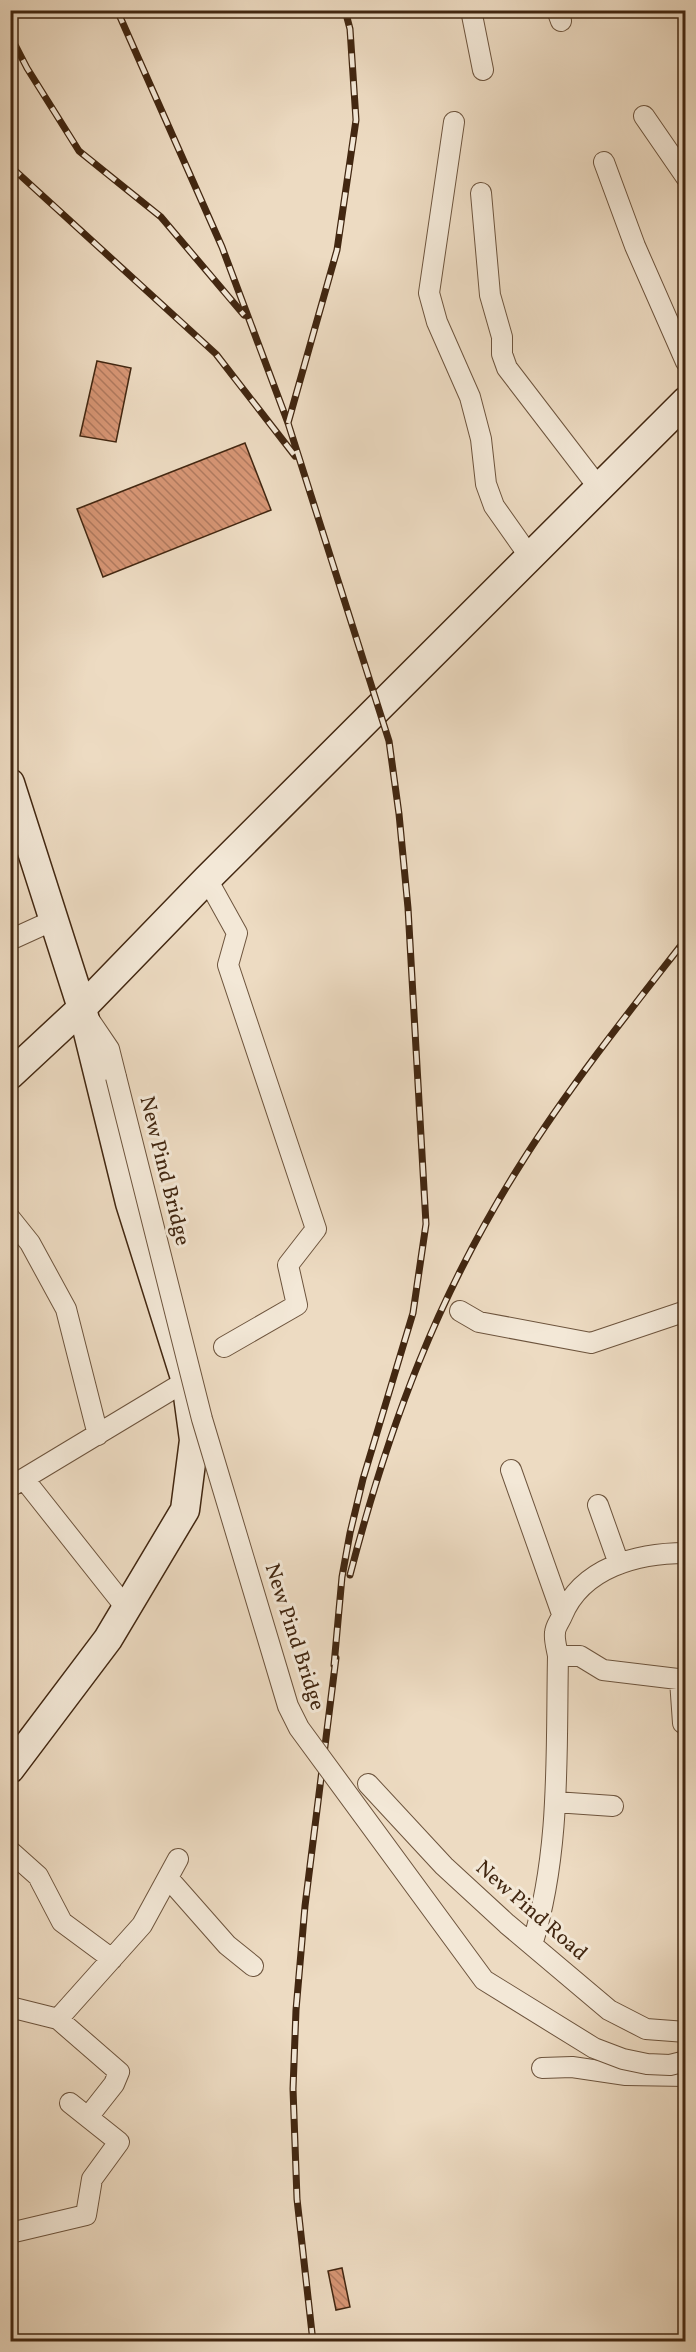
<svg xmlns="http://www.w3.org/2000/svg" width="696" height="2352" font-family="Vollkorn,serif">
<style>
.building{fill:url(#building-back-hatch);stroke:#422711;stroke-width:1.5}
.lines{fill:none;stroke-linecap:round;stroke-linejoin:round}
.street-casing{stroke:#6d543d;stroke-width:22}
.secondary-casing{stroke:#422711;stroke-width:31}
.street{stroke:#f3e8d7;stroke-width:20}
.secondary{stroke:#f3e8d7;stroke-width:28}
.rail-casing{stroke:#422711;stroke-width:7}
.rail{stroke:#f3e8d7;stroke-width:4.5;stroke-dasharray:14;stroke-linecap:butt}
.street-bridge-casing{stroke:#6d543d;stroke-width:22;stroke-linecap:butt}
.street-bridge{stroke:#f3e8d7;stroke-width:20}
.labels{text-anchor:middle;dominant-baseline:central;stroke-width:6;stroke-linejoin:round;paint-order:stroke}
.street-label{font-size:21px;fill:#422711;stroke:#f3e8d7}
</style>
<defs>
<pattern id="building-back-hatch" width="6" height="6" patternUnits="userSpaceOnUse" patternTransform="scale(1.5)"><rect width="6" height="6" fill="#d79675"/><path d="M-1 5l2 2M0 0l6 6M5-1l2 2" fill="none" stroke="#b07a5f"/></pattern>
</defs>
<rect width="100%" height="100%" fill="#eddbc2"/>
<filter id="stains"><feTurbulence type="fractalNoise" baseFrequency=".00333" numOctaves="4"/><feColorMatrix values="0 0 0 0 .2 0 0 0 0 .09 0 0 0 0 .02 0 0 0 .5 -.17"/></filter>
<radialGradient id="worn" r=".72"><stop offset=".6" stop-color="#630" stop-opacity="0"/><stop offset="1" stop-color="#630" stop-opacity=".3"/></radialGradient>
<path class="building" d="M97,361L131,368L116,442L80,436Z
M245,443L271,510L103,577L77,509Z
M342,2268L350,2307L336,2310L328,2271Z"/>
<g class="lines">
<defs>
<path id="street" d="M471,10L483,70
M557,10L561,21
M644,116L686,177
M454,122L429,293L437,322L470,397L481,439L486,484L494,506L530,557
M604,162L635,246L686,362
M481,193L490,295L502,337V354L507,368L599,488
M207,879L237,933L228,965L316,1229L288,1265L297,1305L224,1347
M10,940L54,920
M90,1021L109,1049L116,1077
M10,1218L30,1243L66,1309L98,1435
M460,1311L479,1322L591,1343L686,1311
M511,1470L562,1614
M24,1479L127,1609
M10,1487L186,1381
M598,1505L619,1564
M558,1656H580L603,1670L686,1680
M680,1680L683,1723L686,1725
M368,1784L444,1866L507,1924L609,2010L646,2029L686,2032
M555,1802L613,1806
M10,1851L38,1876L62,1922L112,1959
M168,1878L227,1945L253,1966
M532,1945C561,1852 556,1752 558,1656C557,1649 554,1640 555,1633C555,1627 560,1621 562,1616C582,1567 638,1553 686,1553
M10,2007L58,2019L142,1925L178,1859
M58,2019L119,2072L114,2084L88,2117
M542,2068L572,2067L626,2075L686,2076
M10,2233L86,2215L92,2179L119,2142L70,2103"/>
<path id="secondary" d="M10,783L82,1008L130,1203L186,1381L194,1440L185,1510L108,1639L10,1769
M10,1075L82,1008L207,879L686,401"/>
</defs>
<use href="#street" class="street-casing"/>
<use href="#secondary" class="secondary-casing"/>
<use href="#street" class="street"/>
<use href="#secondary" class="secondary"/>
<defs>
<path id="rail" d="M117,10L222,247L288,423L389,741L399,814L408,908L426,1224L413,1313L363,1479L350,1533L342,1577L334,1665
M10,35L27,68L79,151L161,217L244,315
M10,166L216,354L295,456
M288,423L337,250L356,120L350,29L345,10
M350,1575C389,1425 438,1294 522,1162C571,1084 629,1012 686,939
M313,2342L297,2199L293,2089L296,2010L305,1906L336,1658"/>
</defs>
<use href="#rail" class="rail-casing"/>
<use href="#rail" class="rail"/>
<defs>
<path id="street-bridge" d="M116,1077L202,1419L288,1706L299,1728L484,1980L594,2048L623,2059L647,2064L670,2065L686,2061"/>
</defs>
<use href="#street-bridge" class="street-bridge-casing"/>
<use href="#street-bridge" class="street-bridge"/>
</g>
<g class="labels">
<g class="street-label">
<text transform="translate(164 1171) rotate(76)">New Pind Bridge</text>
<text transform="translate(294 1637) rotate(72)">New Pind Bridge</text>
<text transform="translate(531 1911) rotate(41)">New Pind Road</text>
</g>
</g>
<rect width="696" height="2352" fill="none" stroke="#eddbc2" stroke-width="36"/>
<rect x="12" y="12" width="672" height="2328" fill="none" stroke="#422711" stroke-width="3"/>
<rect x="18" y="18" width="660" height="2316" fill="none" stroke="#422711" stroke-width="1.5"/>
<rect width="100%" height="100%" filter="url(#stains)"/>
<rect width="100%" height="100%" fill="url(#worn)"/>
</svg>
